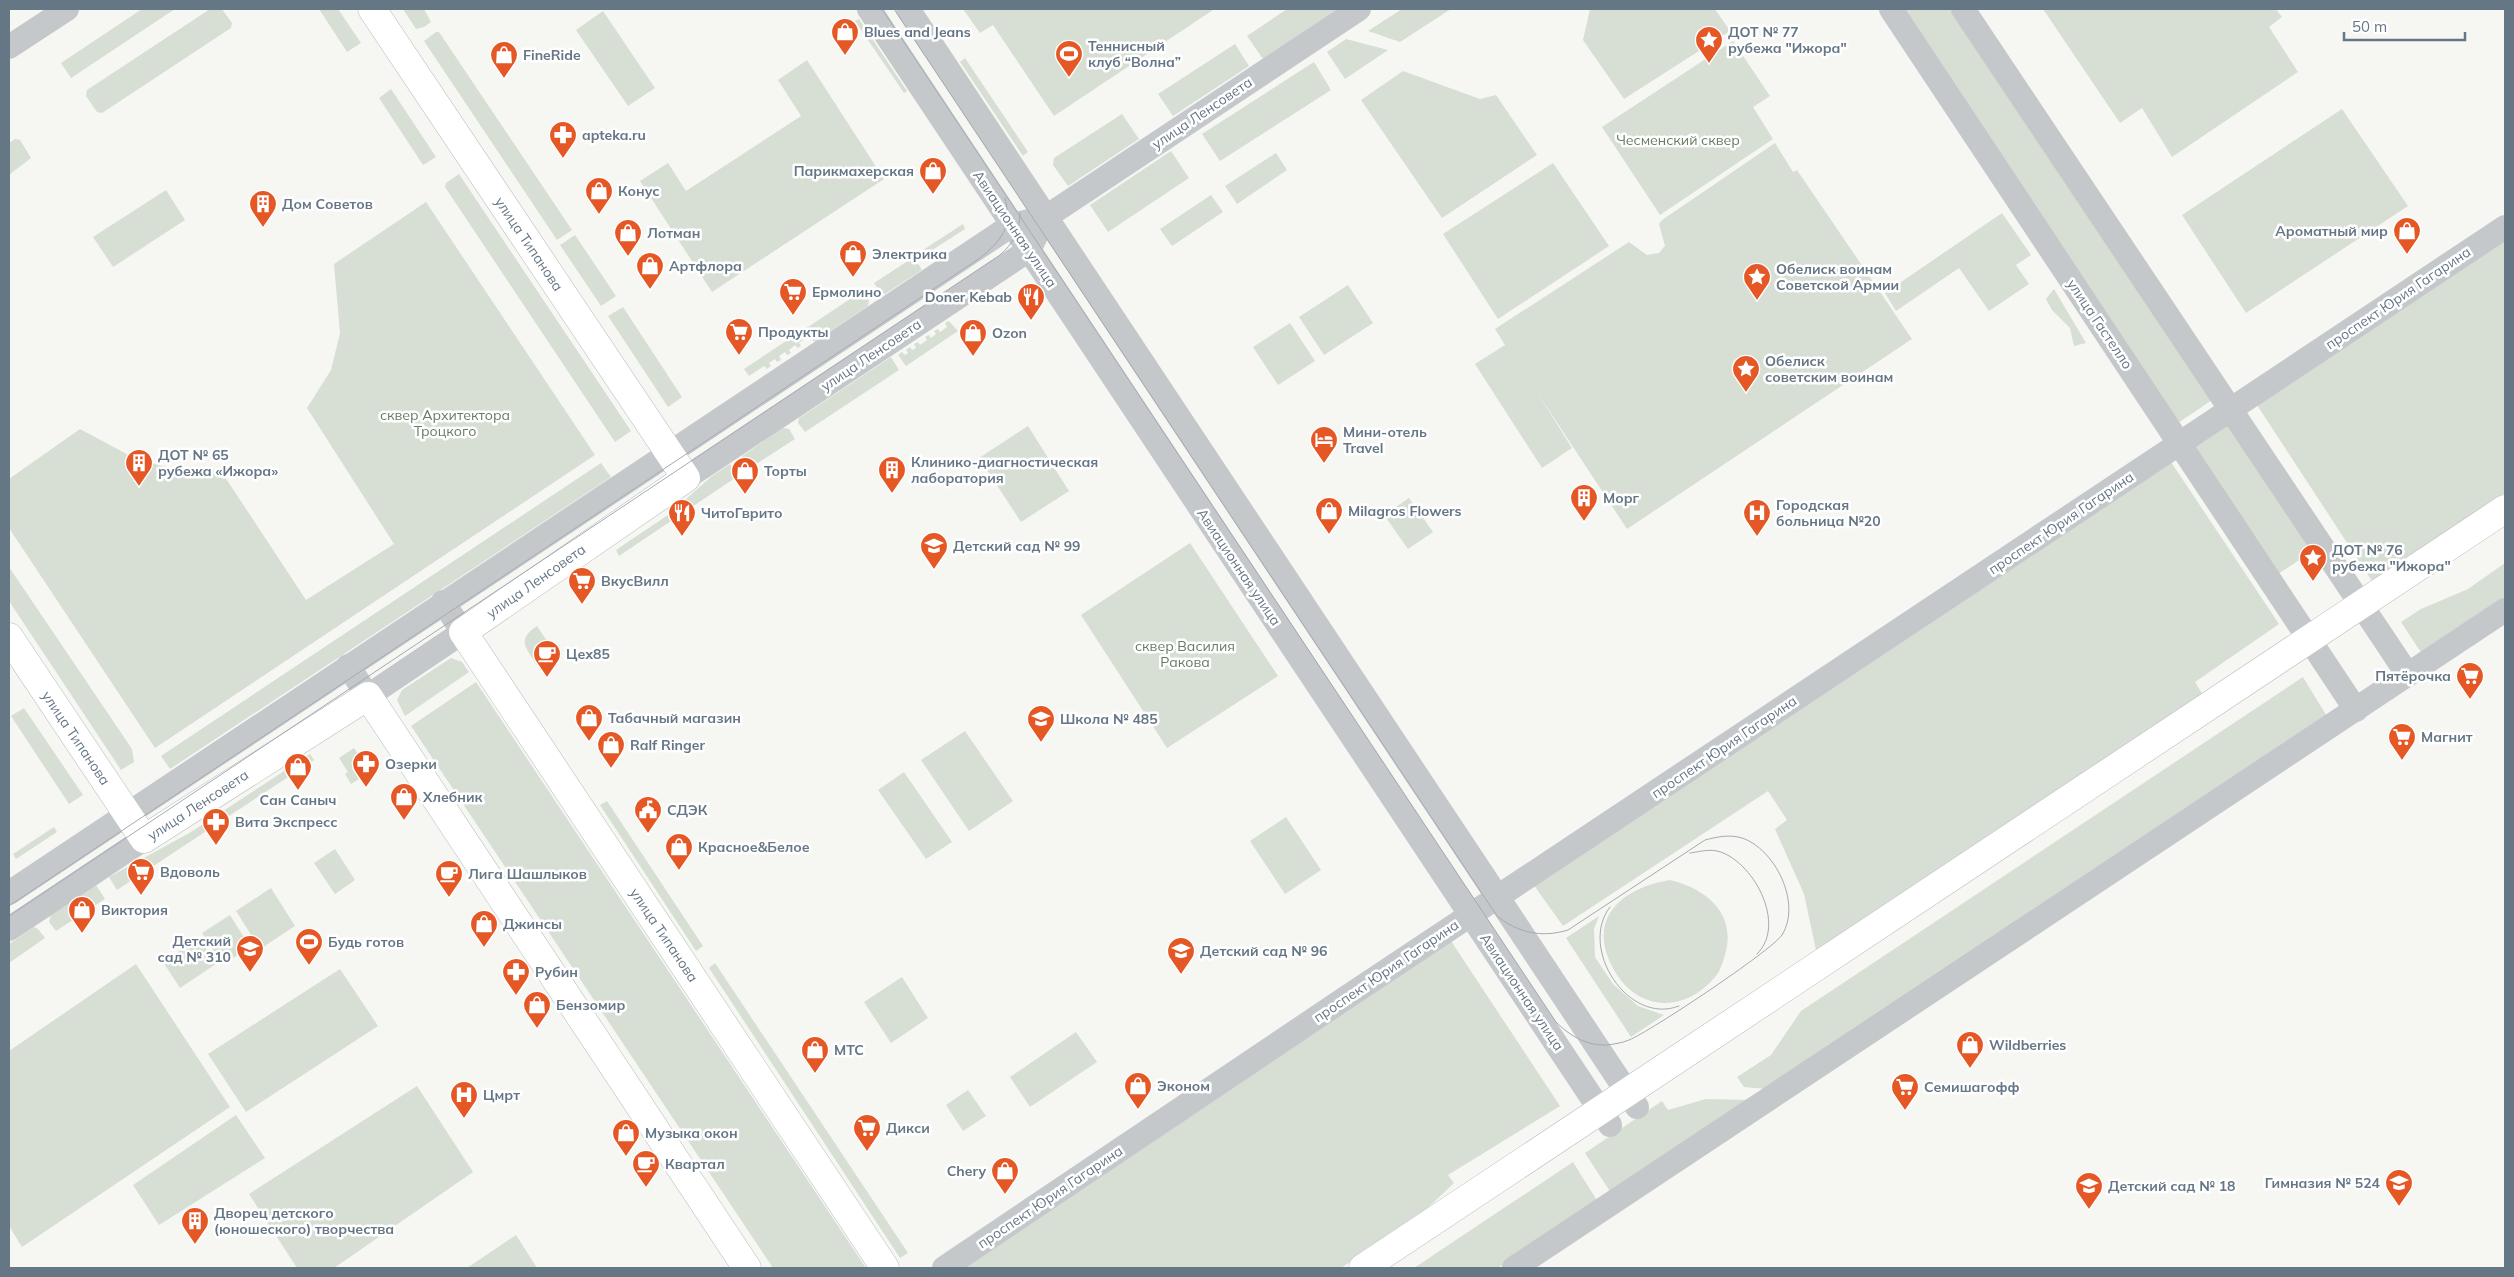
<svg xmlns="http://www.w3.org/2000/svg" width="2514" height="1277" font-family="Mulish,sans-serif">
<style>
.green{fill:#d7ded4}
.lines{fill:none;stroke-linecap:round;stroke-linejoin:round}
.major-casing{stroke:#b7bbbf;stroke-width:29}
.minor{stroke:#c4c8cb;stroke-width:24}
.major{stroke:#fff;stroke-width:28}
.tram{stroke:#a4aab0;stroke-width:1}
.labels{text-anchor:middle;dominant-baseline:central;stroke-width:5;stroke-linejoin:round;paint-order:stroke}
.poi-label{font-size:14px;font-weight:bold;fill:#657685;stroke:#fff;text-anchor:start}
.street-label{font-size:14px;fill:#657685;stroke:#fff}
.park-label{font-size:14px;fill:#687c64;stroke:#fff}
</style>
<rect width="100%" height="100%" fill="#f6f7f3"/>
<path class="green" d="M142,9H175L71,78L61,63Z
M210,9H222L232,23L231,28L102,113L97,112L86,96L87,90Z
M319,9H338L361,43L347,52Z
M403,9H424L431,22L424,27L416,29Z
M963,9H1212L1213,10L1054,116L993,25L980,33Z
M1287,9H1337L1263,59L1247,36Z
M1402,9H1451L1400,42L1368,31Z
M1590,9H1715L1730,31L1624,99L1583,40Z
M1901,9H1953L2215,398L2178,423Z
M2043,9H2276L2282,17L2269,27L2298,72L2172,157L2142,108L2120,123Z
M603,11L655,88L628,106L576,30Z
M859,19L907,91L904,93L855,21Z
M436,32H439L572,230L557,240L424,41Z
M1346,39L1388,50L1345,79L1327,52Z
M1733,41L1770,96L1753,107L1773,139L1660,215L1602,127Z
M1235,44L1249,66L1173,116L1158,94Z
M965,58L1028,152L1023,156L960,62Z
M807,60L884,179L712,292L640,181L668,163L686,191L801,116L778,80Z
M1314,62L1331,90L1220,161L1202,134Z
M1403,71L1480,99L1496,95L1537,155L1442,218L1361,100Z
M391,89L436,157L423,165L379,98Z
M2342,109L2408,206L2246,313L2182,215Z
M1122,114L1139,139L1068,186L1053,165L1054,158Z
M15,139L20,140L31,158L9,175V143Z
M1775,143L1793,172L1797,170L1912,339L1627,529L1537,392L1572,448L1542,468L1475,364L1505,345L1495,329L1629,242L1647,255L1659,253L1665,246L1659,224L1662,220Z
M1171,151L1189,178L1108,232L1090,205Z
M1276,153L1287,170L1237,204L1225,186Z
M1553,163L1609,246L1498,319L1443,234Z
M459,174L631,431L615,442L445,187L446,183Z
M166,190L185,220L113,267L93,237Z
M1211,195L1223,212L1172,246L1160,229Z
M426,202L595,455L155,748L9,528V479L80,429L134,458L177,470L221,471L306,600L394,544L307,408L331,370L340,333L334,264Z
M2002,213L2031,255L2016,265L2029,284L1989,311L1959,268L1896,311L1885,293Z
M963,224L965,229L923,256L920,252Z
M575,235L616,296L601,306L560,245Z
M2505,240V493L2372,581L2257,405Z
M914,257L922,270L885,294L880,292L874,283Z
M1348,285L1373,323L1324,355L1299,317Z
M2054,289L2086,343L2074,346L2070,328L2052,310L2046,299Z
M862,291L869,300L868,306L814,342L805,329Z
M623,307L682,397L668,407L608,316Z
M949,321L958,331L906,366L898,355L902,352L905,355L908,353L906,350L910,347L912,350L916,348L914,344L918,342L920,345L927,340L925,337L929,335L931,338L936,334L934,331L938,329L940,332L947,327L945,323Z
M1290,323L1315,361L1278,385L1253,347Z
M798,333L803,340L799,343L801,346L798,348L795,345L789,350L791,353L787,355L785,352L779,356L781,360L777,362L775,359L769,363L771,366L767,369L764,366L749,376L744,369Z
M891,357L899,370L805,432L798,423L799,418Z
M2229,424L2313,551L2278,574L2194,447Z
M1028,426L1069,491L1021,522L979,458Z
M783,428L789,429L795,439L750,468L742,456Z
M2171,462L2279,624L2195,682L2203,695L1816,950L1804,894L1775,829L1787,820L1768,791L1563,926L1533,884Z
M601,463L611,477L170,769L161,756Z
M730,464L738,476L619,556L616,550L668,515L712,476Z
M1409,498L1433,532L1408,549L1384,515Z
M1190,543L1278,676L1167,748L1081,615Z
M2505,563V599L2422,654L2401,622L2421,609L2468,589Z
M9,567L132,749L134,762L121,770L9,601Z
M537,626L555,653L537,665C526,648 516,640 537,626Z
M451,658L462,662L469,672L405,716L397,700L402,690Z
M2303,677L2328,718L1767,1089L1744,1087L1737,1077L1771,1055L1801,1011Z
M476,682L866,1268H773L411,726Z
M24,708L83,795L69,804L11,716Z
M965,731L1013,801L969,831L921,760Z
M354,748L370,772L351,784L345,774L348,772L339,758Z
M310,754L314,760L117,890L109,877L191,832Z
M904,772L952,842L926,859L878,790Z
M607,801L703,946L696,951L600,805Z
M1286,817L1321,870L1285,894L1250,841Z
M54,827L57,832L16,859L13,854Z
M335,849L355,880L335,894L314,863Z
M1670,880C1707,889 1737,914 1725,955C1723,962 1720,971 1716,976C1683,1016 1633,1011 1611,964C1587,915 1626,887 1670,880Z
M96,885L105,899L56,931L49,922L51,915Z
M271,888L295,926L260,949L236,911Z
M230,915L250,947L222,965L202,933Z
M1599,916L1594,929L1595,957L1613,984L1638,1006L1664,1015L1631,1037L1566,938Z
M34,927L38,929L45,938L9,963V944Z
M199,938L216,964L180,988L163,962Z
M1451,941L1560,1106L1448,1175L1454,1183L1418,1217L1341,1268H960Z
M715,963L908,1253L900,1258L709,968Z
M136,964L230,1107L22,1247L9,1226V1051Z
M340,969L378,1026L246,1112L208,1054Z
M902,977L928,1018L891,1043L864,1002Z
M1076,1032L1097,1062L1030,1107L1010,1077Z
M417,1086L473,1172L334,1268H297L249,1194Z
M968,1090L986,1116L963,1131L946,1105Z
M1706,1099L1751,1100L1611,1193L1585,1153L1662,1101L1668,1110Z
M236,1115L265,1158L159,1225L133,1185Z
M1573,1162L1598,1202L1498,1268H1414Z
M516,1235L537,1268H467Z"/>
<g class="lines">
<defs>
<path id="major" d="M372,9L686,478L463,632L885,1268
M9,637L144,839L368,696L747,1268
M1363,1268L2505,509"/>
</defs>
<use href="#major" class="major-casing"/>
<path class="minor" d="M869,9L1610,1125
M908,9L1637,1107
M1891,9L2356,710
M1963,9L2408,675
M9,47L67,9
M686,478L1029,250L1036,236
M348,666L368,696L463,632L443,602
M9,893L1012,225L1046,217L1359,9
M9,929L144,839
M944,1268L1347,997L2505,227
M1514,1268L2505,610"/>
<use href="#major" class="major"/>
<path class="tram" d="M882,9L1556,1022C1570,1036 1587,1046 1607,1045C1614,1044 1622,1043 1629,1040C1651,1031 1771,951 1782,935C1802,903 1775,849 1742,838C1729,834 1717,837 1705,840L1568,930C1542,938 1518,933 1497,916L894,9
M1690,853C1698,852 1708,849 1717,851C1752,859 1788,924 1757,954
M9,906L980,258C1001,241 1013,227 1005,198
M1610,907C1578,948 1628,1026 1679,1006
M9,916L1000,255C1013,244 1020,231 1020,213"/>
</g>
<defs>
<symbol id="shop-pin" viewBox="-11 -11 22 30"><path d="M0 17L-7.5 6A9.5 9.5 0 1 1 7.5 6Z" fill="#e55724" stroke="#fff"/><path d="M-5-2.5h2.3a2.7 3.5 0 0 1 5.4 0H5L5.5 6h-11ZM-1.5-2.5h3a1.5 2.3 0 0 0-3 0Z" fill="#fff"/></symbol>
<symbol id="sight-pin" viewBox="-11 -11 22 30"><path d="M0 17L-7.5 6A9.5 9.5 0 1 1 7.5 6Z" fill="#e55724" stroke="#fff"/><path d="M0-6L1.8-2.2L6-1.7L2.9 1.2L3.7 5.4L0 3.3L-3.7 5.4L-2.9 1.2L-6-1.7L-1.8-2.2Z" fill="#fff"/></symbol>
<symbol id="stadium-pin" viewBox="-11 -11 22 30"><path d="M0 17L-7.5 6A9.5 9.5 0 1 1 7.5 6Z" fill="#e55724" stroke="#fff"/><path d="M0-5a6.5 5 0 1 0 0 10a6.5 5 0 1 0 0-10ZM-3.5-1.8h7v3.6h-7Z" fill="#fff"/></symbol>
<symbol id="pharmacy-pin" viewBox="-11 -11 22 30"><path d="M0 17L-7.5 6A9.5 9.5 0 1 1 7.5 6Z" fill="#e55724" stroke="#fff"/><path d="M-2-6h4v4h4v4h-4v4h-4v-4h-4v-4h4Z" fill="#fff"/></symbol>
<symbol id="building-pin" viewBox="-11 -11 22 30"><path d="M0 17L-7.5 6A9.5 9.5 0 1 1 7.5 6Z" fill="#e55724" stroke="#fff"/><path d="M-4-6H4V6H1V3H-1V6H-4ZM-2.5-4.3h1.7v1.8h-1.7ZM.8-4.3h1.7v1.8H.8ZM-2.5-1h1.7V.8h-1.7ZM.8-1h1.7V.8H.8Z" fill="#fff"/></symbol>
<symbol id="supermarket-pin" viewBox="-11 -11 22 30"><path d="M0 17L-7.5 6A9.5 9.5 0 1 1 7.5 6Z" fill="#e55724" stroke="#fff"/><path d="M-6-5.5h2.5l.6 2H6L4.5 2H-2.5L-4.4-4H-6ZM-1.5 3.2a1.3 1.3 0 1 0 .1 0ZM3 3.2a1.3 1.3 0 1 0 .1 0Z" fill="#fff"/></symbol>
<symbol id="restaurant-pin" viewBox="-11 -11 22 30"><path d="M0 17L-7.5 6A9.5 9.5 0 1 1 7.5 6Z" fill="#e55724" stroke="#fff"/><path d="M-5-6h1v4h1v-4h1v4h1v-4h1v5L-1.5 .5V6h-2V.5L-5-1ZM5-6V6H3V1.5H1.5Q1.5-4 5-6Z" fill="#fff"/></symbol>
<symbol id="hotel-pin" viewBox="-11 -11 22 30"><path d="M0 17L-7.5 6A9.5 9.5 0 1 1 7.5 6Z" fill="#e55724" stroke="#fff"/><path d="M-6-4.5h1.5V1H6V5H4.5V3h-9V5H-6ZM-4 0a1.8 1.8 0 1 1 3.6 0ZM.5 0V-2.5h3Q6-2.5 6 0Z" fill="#fff"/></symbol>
<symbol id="hospital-pin" viewBox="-11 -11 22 30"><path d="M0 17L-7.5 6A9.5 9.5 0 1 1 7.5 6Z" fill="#e55724" stroke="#fff"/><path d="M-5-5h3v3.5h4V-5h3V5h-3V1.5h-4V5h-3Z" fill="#fff"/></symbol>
<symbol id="school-pin" viewBox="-11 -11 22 30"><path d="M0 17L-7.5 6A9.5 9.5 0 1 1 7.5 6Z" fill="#e55724" stroke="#fff"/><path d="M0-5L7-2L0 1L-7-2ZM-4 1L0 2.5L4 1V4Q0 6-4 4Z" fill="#fff"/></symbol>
<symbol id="cafe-pin" viewBox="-11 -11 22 30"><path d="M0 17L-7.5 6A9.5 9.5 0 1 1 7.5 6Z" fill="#e55724" stroke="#fff"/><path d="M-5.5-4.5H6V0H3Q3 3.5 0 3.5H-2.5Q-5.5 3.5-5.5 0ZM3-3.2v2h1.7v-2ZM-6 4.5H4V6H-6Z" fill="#fff"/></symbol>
<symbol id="civic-pin" viewBox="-11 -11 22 30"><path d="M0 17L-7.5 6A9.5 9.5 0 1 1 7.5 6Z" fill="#e55724" stroke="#fff"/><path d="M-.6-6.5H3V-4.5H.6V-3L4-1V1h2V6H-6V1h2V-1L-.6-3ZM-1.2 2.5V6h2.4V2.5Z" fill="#fff"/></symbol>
</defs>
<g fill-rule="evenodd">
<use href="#shop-pin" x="829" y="16" width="32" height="43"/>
<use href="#sight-pin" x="1693" y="24" width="32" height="43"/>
<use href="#stadium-pin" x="1053" y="38" width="32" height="43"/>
<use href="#shop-pin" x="488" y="39" width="32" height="43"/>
<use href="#pharmacy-pin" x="547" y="119" width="32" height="43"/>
<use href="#shop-pin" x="917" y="155" width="32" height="43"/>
<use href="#shop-pin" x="583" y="175" width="32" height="43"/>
<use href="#building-pin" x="247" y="188" width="32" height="43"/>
<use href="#shop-pin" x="2391" y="215" width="32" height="43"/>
<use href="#shop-pin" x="612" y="217" width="32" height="43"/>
<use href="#shop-pin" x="837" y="238" width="32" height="43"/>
<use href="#shop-pin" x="634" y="250" width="32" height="43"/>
<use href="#sight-pin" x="1741" y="261" width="32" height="43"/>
<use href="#supermarket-pin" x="777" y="276" width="32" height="43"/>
<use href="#restaurant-pin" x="1015" y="281" width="32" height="43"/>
<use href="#supermarket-pin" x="723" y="316" width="32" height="43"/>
<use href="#shop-pin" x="957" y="317" width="32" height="43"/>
<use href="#sight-pin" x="1730" y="353" width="32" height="43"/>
<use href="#hotel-pin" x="1308" y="424" width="32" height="43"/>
<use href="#building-pin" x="123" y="447" width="32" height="43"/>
<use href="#building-pin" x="876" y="454" width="32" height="43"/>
<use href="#shop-pin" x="729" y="455" width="32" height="43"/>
<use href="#building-pin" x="1568" y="482" width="32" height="43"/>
<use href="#shop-pin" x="1313" y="495" width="32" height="43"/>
<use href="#restaurant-pin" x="666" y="497" width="32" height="43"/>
<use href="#hospital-pin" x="1741" y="497" width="32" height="43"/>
<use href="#school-pin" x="918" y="530" width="32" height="43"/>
<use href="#sight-pin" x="2297" y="542" width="32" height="43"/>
<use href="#supermarket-pin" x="566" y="565" width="32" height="43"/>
<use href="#cafe-pin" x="531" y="638" width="32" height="43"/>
<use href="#supermarket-pin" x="2454" y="660" width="32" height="43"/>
<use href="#shop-pin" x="573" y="702" width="32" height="43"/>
<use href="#school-pin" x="1025" y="703" width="32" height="43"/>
<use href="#supermarket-pin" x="2386" y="721" width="32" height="43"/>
<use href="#shop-pin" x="595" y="729" width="32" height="43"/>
<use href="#pharmacy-pin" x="350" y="748" width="32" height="43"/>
<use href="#shop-pin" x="282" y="751" width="32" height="43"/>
<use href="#shop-pin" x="388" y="781" width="32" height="43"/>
<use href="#civic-pin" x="632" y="794" width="32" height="43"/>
<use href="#pharmacy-pin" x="200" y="806" width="32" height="43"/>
<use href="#shop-pin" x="663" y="831" width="32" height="43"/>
<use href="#supermarket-pin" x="125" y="856" width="32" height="43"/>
<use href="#cafe-pin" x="433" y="858" width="32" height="43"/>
<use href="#shop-pin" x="66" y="894" width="32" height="43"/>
<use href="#shop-pin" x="468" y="908" width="32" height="43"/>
<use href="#stadium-pin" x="293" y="926" width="32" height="43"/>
<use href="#school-pin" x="234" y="933" width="32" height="43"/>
<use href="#school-pin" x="1165" y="935" width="32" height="43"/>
<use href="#pharmacy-pin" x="500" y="956" width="32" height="43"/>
<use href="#shop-pin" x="521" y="989" width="32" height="43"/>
<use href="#shop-pin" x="1954" y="1029" width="32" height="43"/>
<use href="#shop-pin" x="799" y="1034" width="32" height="43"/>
<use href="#shop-pin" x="1122" y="1070" width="32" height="43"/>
<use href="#supermarket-pin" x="1889" y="1071" width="32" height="43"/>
<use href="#hospital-pin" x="448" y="1079" width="32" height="43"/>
<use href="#supermarket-pin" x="851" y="1112" width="32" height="43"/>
<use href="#shop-pin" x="610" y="1117" width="32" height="43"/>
<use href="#cafe-pin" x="630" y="1148" width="32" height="43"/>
<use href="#shop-pin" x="989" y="1155" width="32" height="43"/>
<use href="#school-pin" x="2383" y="1167" width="32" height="43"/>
<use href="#school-pin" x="2073" y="1170" width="32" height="43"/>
<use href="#building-pin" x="179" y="1205" width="32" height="43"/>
</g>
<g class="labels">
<g class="poi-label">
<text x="864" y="32">Blues and Jeans</text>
<text x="1728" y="32">ДОТ № 77<tspan x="1728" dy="16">рубежа "Ижора"</tspan></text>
<text x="1088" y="46">Теннисный<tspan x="1088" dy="16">клуб “Волна”</tspan></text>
<text x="523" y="55">FineRide</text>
<text x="582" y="135">apteka.ru</text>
<text x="914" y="171" text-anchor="end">Парикмахерская</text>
<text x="618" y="191">Конус</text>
<text x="282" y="204">Дом Советов</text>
<text x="2388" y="231" text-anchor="end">Ароматный мир</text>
<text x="647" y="233">Лотман</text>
<text x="872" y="254">Электрика</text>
<text x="669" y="266">Артфлора</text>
<text x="1776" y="269">Обелиск воинам<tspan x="1776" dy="16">Советской Армии</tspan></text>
<text x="812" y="292">Ермолино</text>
<text x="1012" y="297" text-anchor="end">Doner Kebab</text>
<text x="758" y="332">Продукты</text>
<text x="992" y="333">Ozon</text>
<text x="1765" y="361">Обелиск<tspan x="1765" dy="16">советским воинам</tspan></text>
<text x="1343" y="432">Мини-отель<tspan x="1343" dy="16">Travel</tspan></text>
<text x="158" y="455">ДОТ № 65<tspan x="158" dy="16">рубежа «Ижора»</tspan></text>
<text x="911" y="462">Клинико-диагностическая<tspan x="911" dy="16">лаборатория</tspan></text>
<text x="764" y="471">Торты</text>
<text x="1603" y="498">Морг</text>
<text x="1776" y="505">Городская<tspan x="1776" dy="16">больница №20</tspan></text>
<text x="1348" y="511">Milagros Flowers</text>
<text x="701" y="513">ЧитоГврито</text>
<text x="953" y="546">Детский сад № 99</text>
<text x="2332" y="550">ДОТ № 76<tspan x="2332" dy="16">рубежа "Ижора"</tspan></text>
<text x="601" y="581">ВкусВилл</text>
<text x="566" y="654">Цех85</text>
<text x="2451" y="676" text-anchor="end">Пятёрочка</text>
<text x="608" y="718">Табачный магазин</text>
<text x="1060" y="719">Школа № 485</text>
<text x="2421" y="737">Магнит</text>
<text x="630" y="745">Ralf Ringer</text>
<text x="385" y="764">Озерки</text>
<text x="423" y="797">Хлебник</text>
<text x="298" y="800" text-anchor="middle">Сан Саныч</text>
<text x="667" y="810">СДЭК</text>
<text x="235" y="822">Вита Экспресс</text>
<text x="698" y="847">Красное&amp;Белое</text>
<text x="160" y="872">Вдоволь</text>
<text x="468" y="874">Лига Шашлыков</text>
<text x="101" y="910">Виктория</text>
<text x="503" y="924">Джинсы</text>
<text x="231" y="941" text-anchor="end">Детский<tspan x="231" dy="16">сад № 310</tspan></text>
<text x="328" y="942">Будь готов</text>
<text x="1200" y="951">Детский сад № 96</text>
<text x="535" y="972">Рубин</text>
<text x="556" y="1005">Бензомир</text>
<text x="1989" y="1045">Wildberries</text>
<text x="834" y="1050">МТС</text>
<text x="1157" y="1086">Эконом</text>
<text x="1924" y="1087">Семишагофф</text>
<text x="483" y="1095">Цмрт</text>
<text x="886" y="1128">Дикси</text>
<text x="645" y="1133">Музыка окон</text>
<text x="665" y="1164">Квартал</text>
<text x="986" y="1171" text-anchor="end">Chery</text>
<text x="2380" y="1183" text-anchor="end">Гимназия № 524</text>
<text x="2108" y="1186">Детский сад № 18</text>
<text x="214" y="1213">Дворец детского<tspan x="214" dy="16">(юношеского) творчества</tspan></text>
</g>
<g class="street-label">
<text transform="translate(1202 113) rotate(-34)">улица Ленсовета</text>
<text transform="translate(1015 229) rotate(56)">Авиационная улица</text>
<text transform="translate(529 244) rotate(56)">улица Типанова</text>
<text transform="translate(2398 298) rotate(-34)">проспект Юрия Гагарина</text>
<text transform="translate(2100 324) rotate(56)">улица Гастелло</text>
<text transform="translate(871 355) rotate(-34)">улица Ленсовета</text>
<text transform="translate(2061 523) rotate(-34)">проспект Юрия Гагарина</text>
<text transform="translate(1239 567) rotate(56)">Авиационная улица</text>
<text transform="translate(536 581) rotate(-35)">улица Ленсовета</text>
<text transform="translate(76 738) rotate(56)">улица Типанова</text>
<text transform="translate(1724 747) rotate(-34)">проспект Юрия Гагарина</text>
<text transform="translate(198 805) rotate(-33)">улица Ленсовета</text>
<text transform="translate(664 935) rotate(56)">улица Типанова</text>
<text transform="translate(1386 971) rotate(-34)">проспект Юрия Гагарина</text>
<text transform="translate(1522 992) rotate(56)">Авиационная улица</text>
<text transform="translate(1050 1197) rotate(-34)">проспект Юрия Гагарина</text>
</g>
<g class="park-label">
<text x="1678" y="140">Чесменский сквер</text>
<text x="445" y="415">сквер Архитектора<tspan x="445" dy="16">Троцкого</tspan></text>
<text x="1185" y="646">сквер Василия<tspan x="1185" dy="16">Ракова</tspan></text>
</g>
</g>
<rect width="2514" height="1277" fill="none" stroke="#657685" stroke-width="20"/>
<path d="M2344 32v8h121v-8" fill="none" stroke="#657685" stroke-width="2.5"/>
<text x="2352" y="32" font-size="15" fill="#657685" stroke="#ffffff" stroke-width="4" paint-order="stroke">50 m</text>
</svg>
